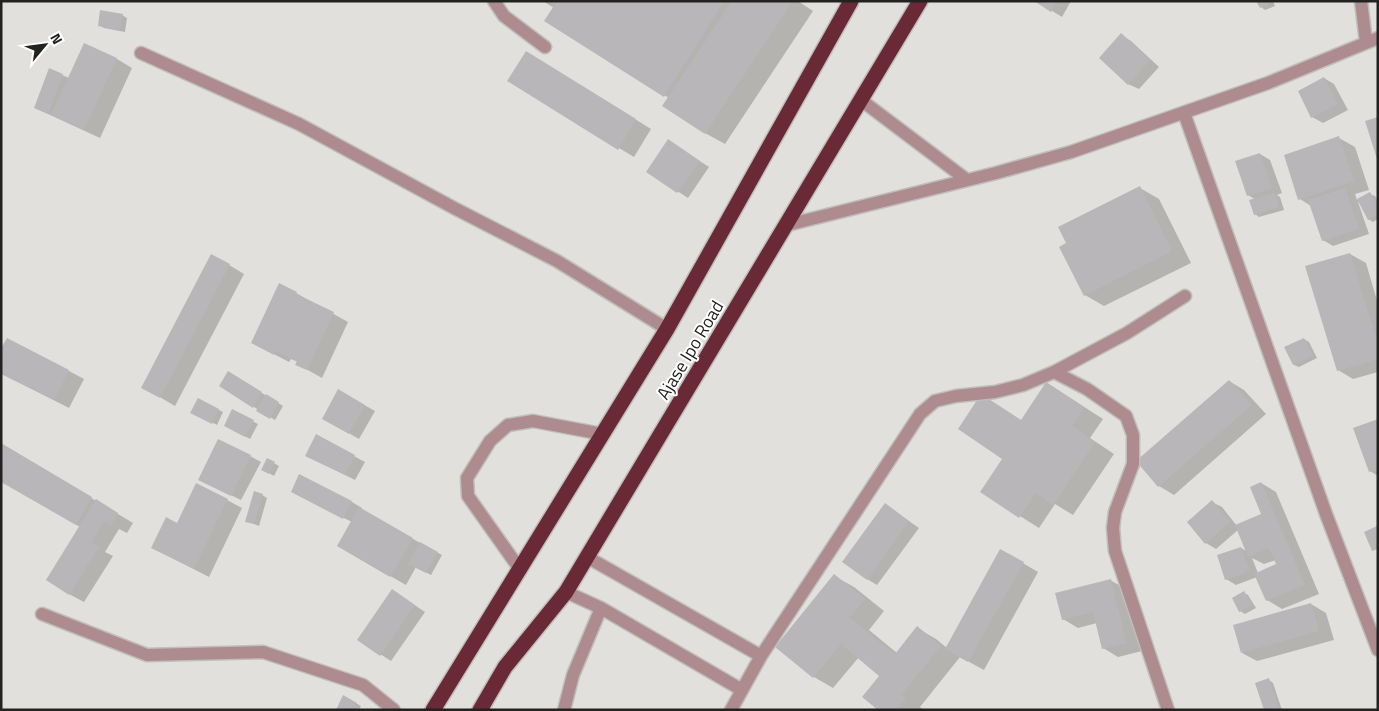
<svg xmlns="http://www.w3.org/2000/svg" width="1379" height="711" font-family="'Titillium Web',sans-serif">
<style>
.shadow{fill:#0003;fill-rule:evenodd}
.building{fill:#b9b6ba}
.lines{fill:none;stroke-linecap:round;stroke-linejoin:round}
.minor-casing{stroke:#bfbeba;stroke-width:15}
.highway-casing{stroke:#bfbeba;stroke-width:18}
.minor{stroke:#ad8b8f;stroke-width:12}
.highway{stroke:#6a2936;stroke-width:15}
.labels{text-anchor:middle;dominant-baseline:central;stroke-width:4;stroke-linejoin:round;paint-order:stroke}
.street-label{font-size:18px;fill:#222220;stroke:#fff}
</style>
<rect width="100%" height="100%" fill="#e1e0dc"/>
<path class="shadow" d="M543,1H798L813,11L725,144L705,133L669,98L546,21L554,8Z
M1036,1H1071L1062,17Z
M1273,1L1275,6L1265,10L1261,7Z
M122,15L127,18L125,32L104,28L99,25Z
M1121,35L1131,41L1159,67L1139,89L1128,84Z
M117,59L132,68L100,138L35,108L50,70L69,78Z
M541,61L651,129L634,157L619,148Z
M1324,78L1334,84L1348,110L1323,123L1312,117Z
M1339,138L1355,147L1369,190L1355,194L1357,200L1370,194L1375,196L1378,202V219L1373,222L1368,219L1359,202H1358L1369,234L1333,246L1323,240L1311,206L1300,199Z
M669,141L709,167L688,198L648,172Z
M1260,154L1270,160L1282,193L1277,195L1280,197L1284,210L1259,217L1255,214L1256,200L1248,195Z
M1140,188L1159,199L1191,263L1104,306L1085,295Z
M1350,254L1366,263L1378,304V372L1353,379L1338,370Z
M229,265L244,274L175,406L158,396Z
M296,293L348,322L322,378L297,364L298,362L291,359L289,362L268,351Z
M1304,339L1309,342L1317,358L1299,367L1294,365Z
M69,371L84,379L69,408L8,377Z
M229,373L283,406L275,420L220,386Z
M1229,381L1244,390L1266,414L1174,495L1159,486L1138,461Z
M1047,383L1103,419L1090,438L1114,454L1073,515L1055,504L1039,528L982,492L1004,459L982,395L1022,421Z
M339,391L375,411L359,439L324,419Z
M198,399L223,412L217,425L192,412Z
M233,411L258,424L250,439L226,426Z
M1378,421V476L1370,471Z
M316,436L365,462L355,480L317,461Z
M1,444L133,523L127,533L119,529L105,552L113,556L84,602L69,594L80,527L1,480Z
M250,456L261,462L241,500L210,485Z
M268,460L279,466L274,476L262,469Z
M300,475L352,502L362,508L361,510L442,555L431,575L416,567L406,585L338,546L352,522L302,497Z
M1261,483L1276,492L1319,594L1282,609L1267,600L1257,577L1236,585L1226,579L1241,548L1248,552L1238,530L1216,549L1206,543L1212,502L1222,507L1237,526L1263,515ZM1252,558L1264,564L1276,560L1278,565L1258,573Z
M262,495L267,498L259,526L247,521Z
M227,500L242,508L209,577L153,548L177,524Z
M886,505L919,528L877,585L867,579Z
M1001,550L1038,572L984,670L960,657L920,707L924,710H880L881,675L859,657L833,688L814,677L777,647L834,576L854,587L884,611L869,630L897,653L917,628L936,639L947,648Z
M1110,580L1126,589L1142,651L1118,657L1103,648L1097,623L1078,628L1063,619Z
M392,590L425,612L391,661L358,640Z
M1244,593L1248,595L1256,608L1245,614L1240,611Z
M1311,604L1326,613L1334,640L1257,661L1242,653Z
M1269,680L1273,683L1282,710H1265Z
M344,697L361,706L359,710H337Z"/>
<path class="building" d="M557,1H724L664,97L544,21Z
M732,1H793L705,134L662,106Z
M1034,1H1057L1051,12Z
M1256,1H1274L1260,8Z
M100,10L123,14L120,30L98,26Z
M1121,33L1150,60L1128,85L1099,58Z
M84,43L117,58L84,130L51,115Z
M526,51L636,119L618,150L507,81Z
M49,68L63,74L48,114L34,108Z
M1324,77L1338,104L1311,118L1298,91Z
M1378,117V159H1377L1365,121Z
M1339,136L1354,181L1298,200L1284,155Z
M668,139L700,161L677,193L646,172Z
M1260,153L1272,188L1247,196L1235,161Z
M1140,186L1172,251L1084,296L1059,247L1066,243L1058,227Z
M1345,188L1359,229L1322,241L1308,200Z
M1370,192L1378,207V214L1368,220L1357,199Z
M1275,193L1279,207L1254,215L1249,200Z
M1350,253L1378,344V359L1337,371L1305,266Z
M211,254L230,264L160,398L141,388Z
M279,283L297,292L296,294L334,312L307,370L295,365L297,361L275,351L274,355L251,343Z
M7,338L69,370L54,400L1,374V348Z
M1304,338L1313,356L1293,365L1284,347Z
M228,371L262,392L253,408L219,386Z
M1229,380L1252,405L1158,487L1136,461Z
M1046,382L1084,407L1072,426L1095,442L1053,505L1036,493L1019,518L980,492L1002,459L958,429L981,394L1021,420Z
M338,389L365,405L349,434L322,419Z
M266,394L279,402L270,419L256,411Z
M198,398L219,409L212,424L190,413Z
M232,409L254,420L245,437L224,426Z
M1378,419V469L1369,472L1353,428Z
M316,434L355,455L345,475L305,456Z
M218,439L251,455L231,496L198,480Z
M1,443L92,497L76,525L1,482Z
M267,458L275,462L269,474L261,470Z
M299,474L352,501L343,519L291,492Z
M1261,482L1305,585L1266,601L1254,574L1276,564L1269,548L1248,557L1235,525L1261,514L1250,487Z
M196,483L228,499L194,569L151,548L166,517L177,523Z
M254,491L263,494L254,524L245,522Z
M96,499L118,513L111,525L104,521L91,542L99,547L69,595L46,580Z
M1212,500L1230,522L1205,544L1187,522Z
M885,503L909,521L867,580L842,562Z
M359,507L413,538L390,577L337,546Z
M1377,526L1378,549L1372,551L1364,532Z
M420,542L438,552L426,573L408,564Z
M1241,547L1250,571L1225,580L1217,555Z
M1000,549L1024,562L968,662L945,649Z
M834,574L865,599L850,618L895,654L917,626L941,646L901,695L906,698L896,710H878L862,697L879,676L841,644L813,678L775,647Z
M1111,579L1127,643L1102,649L1093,612L1062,620L1055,593Z
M392,589L415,605L380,656L357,640Z
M1244,591L1252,605L1239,612L1232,598Z
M1311,603L1319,631L1241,653L1233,625Z
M1269,678L1279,710H1264L1255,683Z
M343,695L357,703L353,710H336Z"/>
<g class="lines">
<defs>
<path id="minor" d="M494,1L504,16L545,47
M1361,1L1366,42
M141,53L299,124L454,208L557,261L667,329
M861,100L967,180
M1184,113L1326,514L1378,650
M787,225L996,173L1071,152L1268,83L1378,38
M1054,372L1087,389L1126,416L1133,435V464L1115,512L1113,528L1115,551L1168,710
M587,557L761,656
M519,568L468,496L467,478L490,441L508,425L533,421L602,434
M566,592L601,608L742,690
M42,614L147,655L263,652L363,685L394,710
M564,710L573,675L601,608
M731,710L761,656L920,414L935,401L956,396L995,392L1023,385L1054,372L1127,333L1185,296"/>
<path id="highway" d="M433,710L667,329L851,1
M480,710L505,667L566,592L920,1"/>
</defs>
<use href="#minor" class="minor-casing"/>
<use href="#highway" class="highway-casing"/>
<use href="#minor" class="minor"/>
<use href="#highway" class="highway"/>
</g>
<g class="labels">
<g class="street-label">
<text transform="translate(690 350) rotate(-59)">Ajase Ipo Road</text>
</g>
</g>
<rect width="1379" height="711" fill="none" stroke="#222220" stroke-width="5"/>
<g transform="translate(45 45) rotate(61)" stroke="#ffffff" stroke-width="4" paint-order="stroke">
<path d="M0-4L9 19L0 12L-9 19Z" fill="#222220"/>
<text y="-8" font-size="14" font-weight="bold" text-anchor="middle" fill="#222220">N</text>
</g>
</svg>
